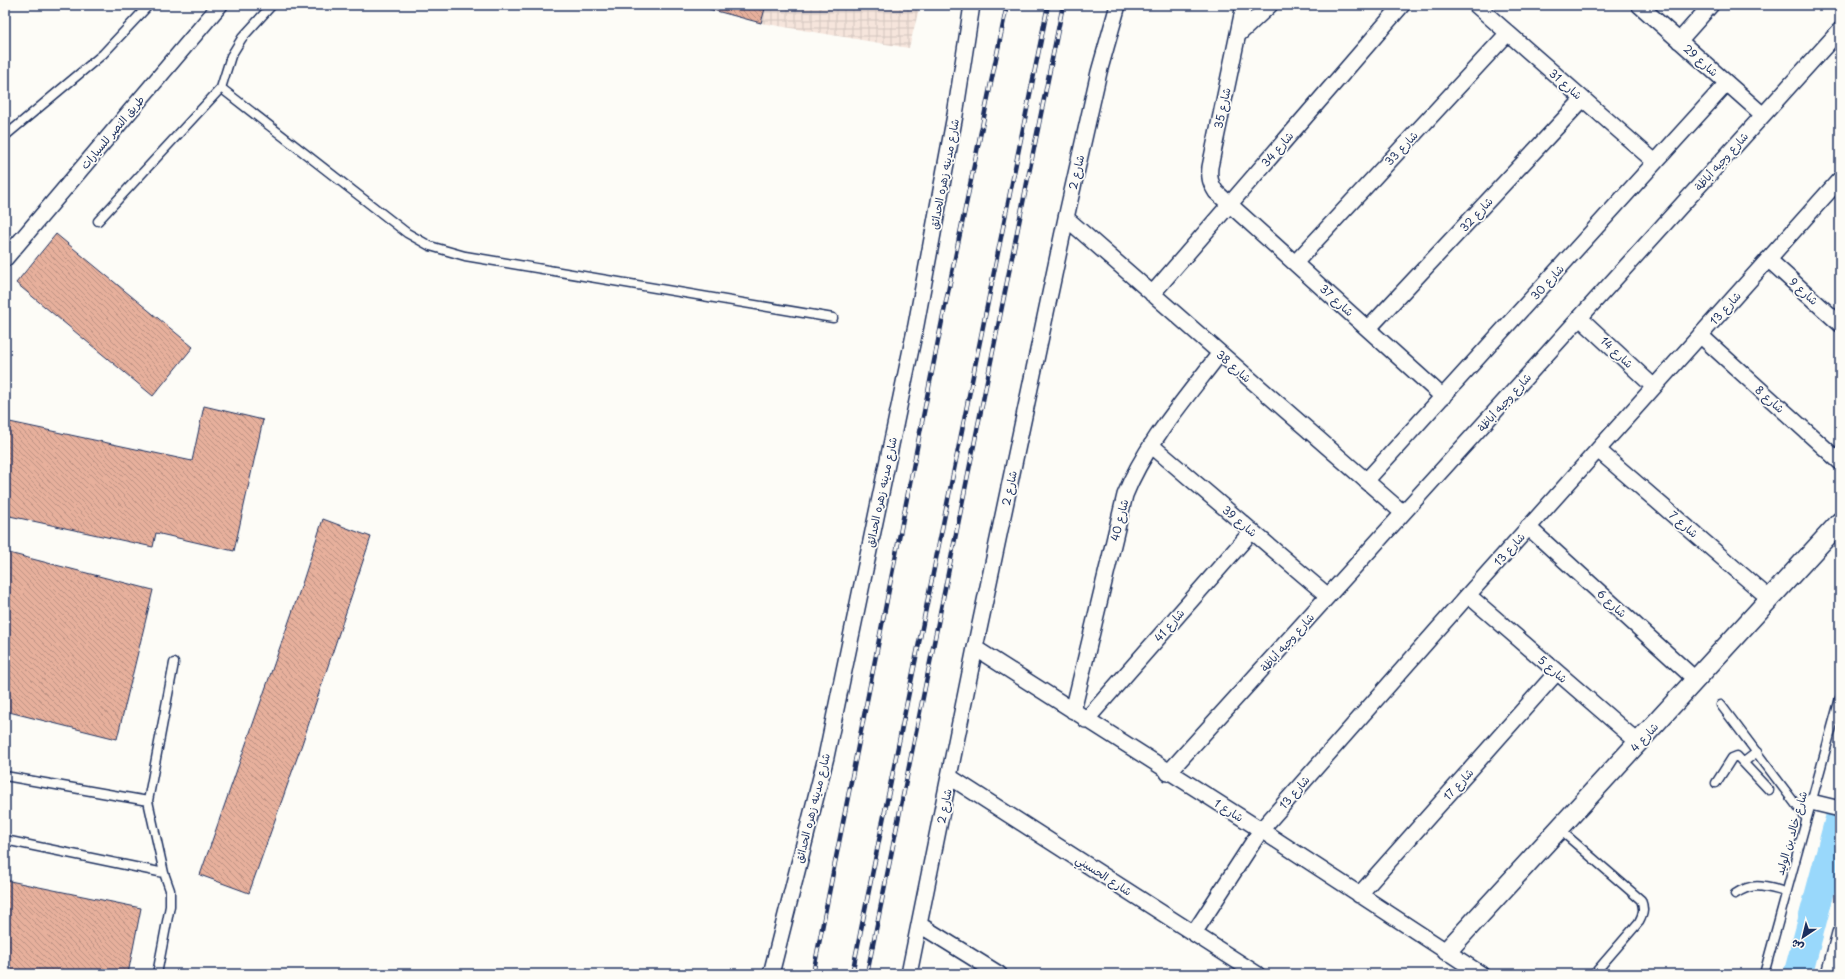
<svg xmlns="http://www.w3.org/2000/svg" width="1845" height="979" font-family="'Playpen Sans','Playpen Sans Arabic',sans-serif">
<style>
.industrial{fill:url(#industrial-grid)}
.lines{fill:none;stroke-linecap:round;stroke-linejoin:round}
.river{stroke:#99d8fb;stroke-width:29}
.building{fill:url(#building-back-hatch);stroke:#1b2f5e}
.service-casing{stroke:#1b2f5e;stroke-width:11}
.minor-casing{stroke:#1b2f5e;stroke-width:18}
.tertiary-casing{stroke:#1b2f5e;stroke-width:22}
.service{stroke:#fdfcf7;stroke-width:8}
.minor{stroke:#fdfcf7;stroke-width:15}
.tertiary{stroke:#fdfcf7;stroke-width:19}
.rail-casing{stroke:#1b2f5e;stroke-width:4.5}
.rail{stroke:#fdfcf7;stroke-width:3;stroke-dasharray:9;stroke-linecap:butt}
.labels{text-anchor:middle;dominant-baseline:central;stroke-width:3.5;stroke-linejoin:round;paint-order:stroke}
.street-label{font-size:11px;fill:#1b2f5e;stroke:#fdfcf7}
</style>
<defs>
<pattern id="industrial-grid" width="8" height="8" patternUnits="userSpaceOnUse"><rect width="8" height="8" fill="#f6e5dc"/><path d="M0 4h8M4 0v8" fill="none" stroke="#d2c5bf"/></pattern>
<pattern id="building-back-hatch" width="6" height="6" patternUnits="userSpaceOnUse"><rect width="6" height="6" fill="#e7b09c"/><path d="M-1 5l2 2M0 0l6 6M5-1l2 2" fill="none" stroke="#ba9082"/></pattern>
</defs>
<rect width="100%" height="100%" fill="#fdfcf7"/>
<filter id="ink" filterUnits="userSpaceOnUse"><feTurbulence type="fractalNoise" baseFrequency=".025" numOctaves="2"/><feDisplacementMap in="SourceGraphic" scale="8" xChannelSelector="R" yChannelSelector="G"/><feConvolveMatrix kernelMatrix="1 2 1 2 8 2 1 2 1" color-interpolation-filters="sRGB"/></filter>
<g filter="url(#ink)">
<path class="industrial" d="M693,5H920L909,48L761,23Z"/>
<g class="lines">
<path class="river" d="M1798,974L1840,817"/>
</g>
<path class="building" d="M709,5H766L761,23L709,9Z
M56,234L193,347L153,396L16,283Z
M204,406L263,420L234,551L156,533L153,547L5,515V421L192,461Z
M323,519L371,537L302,744L249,893L200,875L300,590Z
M5,552L153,590L117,739L5,711Z
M5,880L141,908L128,974H5Z"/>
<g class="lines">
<defs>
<path id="service" d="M221,88L407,233L430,246L465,256L833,318
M5,136L103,54L149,5
M98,221L221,88L231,56L242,38L272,5
M1721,705L1806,818
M1744,762L1757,752
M5,776L148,801L174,663
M1716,783L1732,758L1737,756L1769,790
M148,801L164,873
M1559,829L1641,900C1644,908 1644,913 1639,922L1594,974
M5,840L164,873L170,890V906L157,974
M1735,894C1754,881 1766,887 1786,892
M1764,974L1840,698"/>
<path id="minor" d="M1244,5L1210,167C1209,177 1210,183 1216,192L1443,397
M1476,5L1655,162
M1639,5L1763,115
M1238,35L1270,5
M1679,41L1711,5
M1066,218L1403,513
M5,259L220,5
M1768,259L1840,324
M1295,263L1508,33
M1152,294L1402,5
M1580,318L1654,387
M1368,329L1583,99
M1700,335L1840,462
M1151,445L1328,596
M1598,450L1770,599
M1366,481L1727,83
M1528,527L1696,680
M1468,595L1639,743
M975,648L1261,830L1481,974
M1073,711L1125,495C1145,444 1187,397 1220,353
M1086,720L1252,531
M1168,773L1840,30
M950,777L1257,974
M1811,802L1840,809
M1359,895L1557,672
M920,925L999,974
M1194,933L1261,830L1468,595L1840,179
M771,974L826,757L916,325L955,115L972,5
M909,974L975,648L1066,218L1099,72L1118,5
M1829,974L1840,933"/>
<path id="tertiary" d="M1447,951L1840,522"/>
</defs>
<use href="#service" class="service-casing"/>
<use href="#minor" class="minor-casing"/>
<use href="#tertiary" class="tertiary-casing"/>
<use href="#service" class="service"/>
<use href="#minor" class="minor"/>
<use href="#tertiary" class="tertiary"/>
<defs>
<path id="rail" d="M813,974L941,326L1007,5
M852,974L1048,5
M867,974L1063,5"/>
</defs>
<use href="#rail" class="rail-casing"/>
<use href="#rail" class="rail"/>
</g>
</g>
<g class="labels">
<g class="street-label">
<text transform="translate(1701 60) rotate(41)">شارع 29</text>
<text transform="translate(1566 84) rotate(41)">شارع 31</text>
<text transform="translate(1222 108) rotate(-78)">شارع 35</text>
<text transform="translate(112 132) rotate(-50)">طريق النصر للسيارات</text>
<text transform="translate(1401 148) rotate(-47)">شارع 33</text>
<text transform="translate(1277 149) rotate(-49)">شارع 34</text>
<text transform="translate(1721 161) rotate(-48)">شارع وجيه أباظة</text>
<text transform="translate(1076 172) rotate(-77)">شارع 2</text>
<text transform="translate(944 174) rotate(-79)">شارع مدينه زهره الحدائق</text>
<text transform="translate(1476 214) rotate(-47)">شارع 32</text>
<text transform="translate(1547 282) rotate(-48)">شارع 30</text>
<text transform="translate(1804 291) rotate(42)">شارع 9</text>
<text transform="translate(1337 300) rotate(42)">شارع 37</text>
<text transform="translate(1725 308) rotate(-48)">شارع 13</text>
<text transform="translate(1617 352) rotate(43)">شارع 14</text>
<text transform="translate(1234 366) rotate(41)">شارع 38</text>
<text transform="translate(1770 399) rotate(42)">شارع 8</text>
<text transform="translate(1504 402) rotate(-48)">شارع وجيه أباظة</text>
<text transform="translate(1009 488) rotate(-78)">شارع 2</text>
<text transform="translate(881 492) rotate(-78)">شارع مدينه زهره الحدائق</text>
<text transform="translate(1119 520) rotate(-76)">شارع 40</text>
<text transform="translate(1240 521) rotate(40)">شارع 39</text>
<text transform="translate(1684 524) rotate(41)">شارع 7</text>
<text transform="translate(1509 549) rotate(-48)">شارع 13</text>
<text transform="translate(1612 603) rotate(42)">شارع 6</text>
<text transform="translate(1169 625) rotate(-49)">شارع 41</text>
<text transform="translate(1287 642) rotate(-48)">شارع وجيه أباظة</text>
<text transform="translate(1553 669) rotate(41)">شارع 5</text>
<text transform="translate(1644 737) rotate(-47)">شارع 4</text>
<text transform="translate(1458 784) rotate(-48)">شارع 17</text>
<text transform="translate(1294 792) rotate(-49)">شارع 13</text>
<text transform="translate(944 806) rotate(-79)">شارع 2</text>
<text transform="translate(812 808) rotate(-76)">شارع مدينه زهره الحدائق</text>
<text transform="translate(1229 810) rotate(32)">شارع 1</text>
<text transform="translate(1791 833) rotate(-74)">شارع خالد بن الوليد</text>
<text transform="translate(1104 875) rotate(33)">شارع الحسيني</text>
</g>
</g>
<rect width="1845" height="979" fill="none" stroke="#fdfcf7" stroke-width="20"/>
<rect x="10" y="10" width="1825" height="959" fill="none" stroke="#1b2f5e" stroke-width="1.5" filter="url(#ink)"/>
<g transform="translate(1803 937) rotate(215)" stroke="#fdfcf7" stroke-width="3" paint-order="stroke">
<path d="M0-3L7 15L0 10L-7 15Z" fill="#1b2f5e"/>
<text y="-6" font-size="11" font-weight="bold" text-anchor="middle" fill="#1b2f5e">ش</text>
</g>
</svg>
